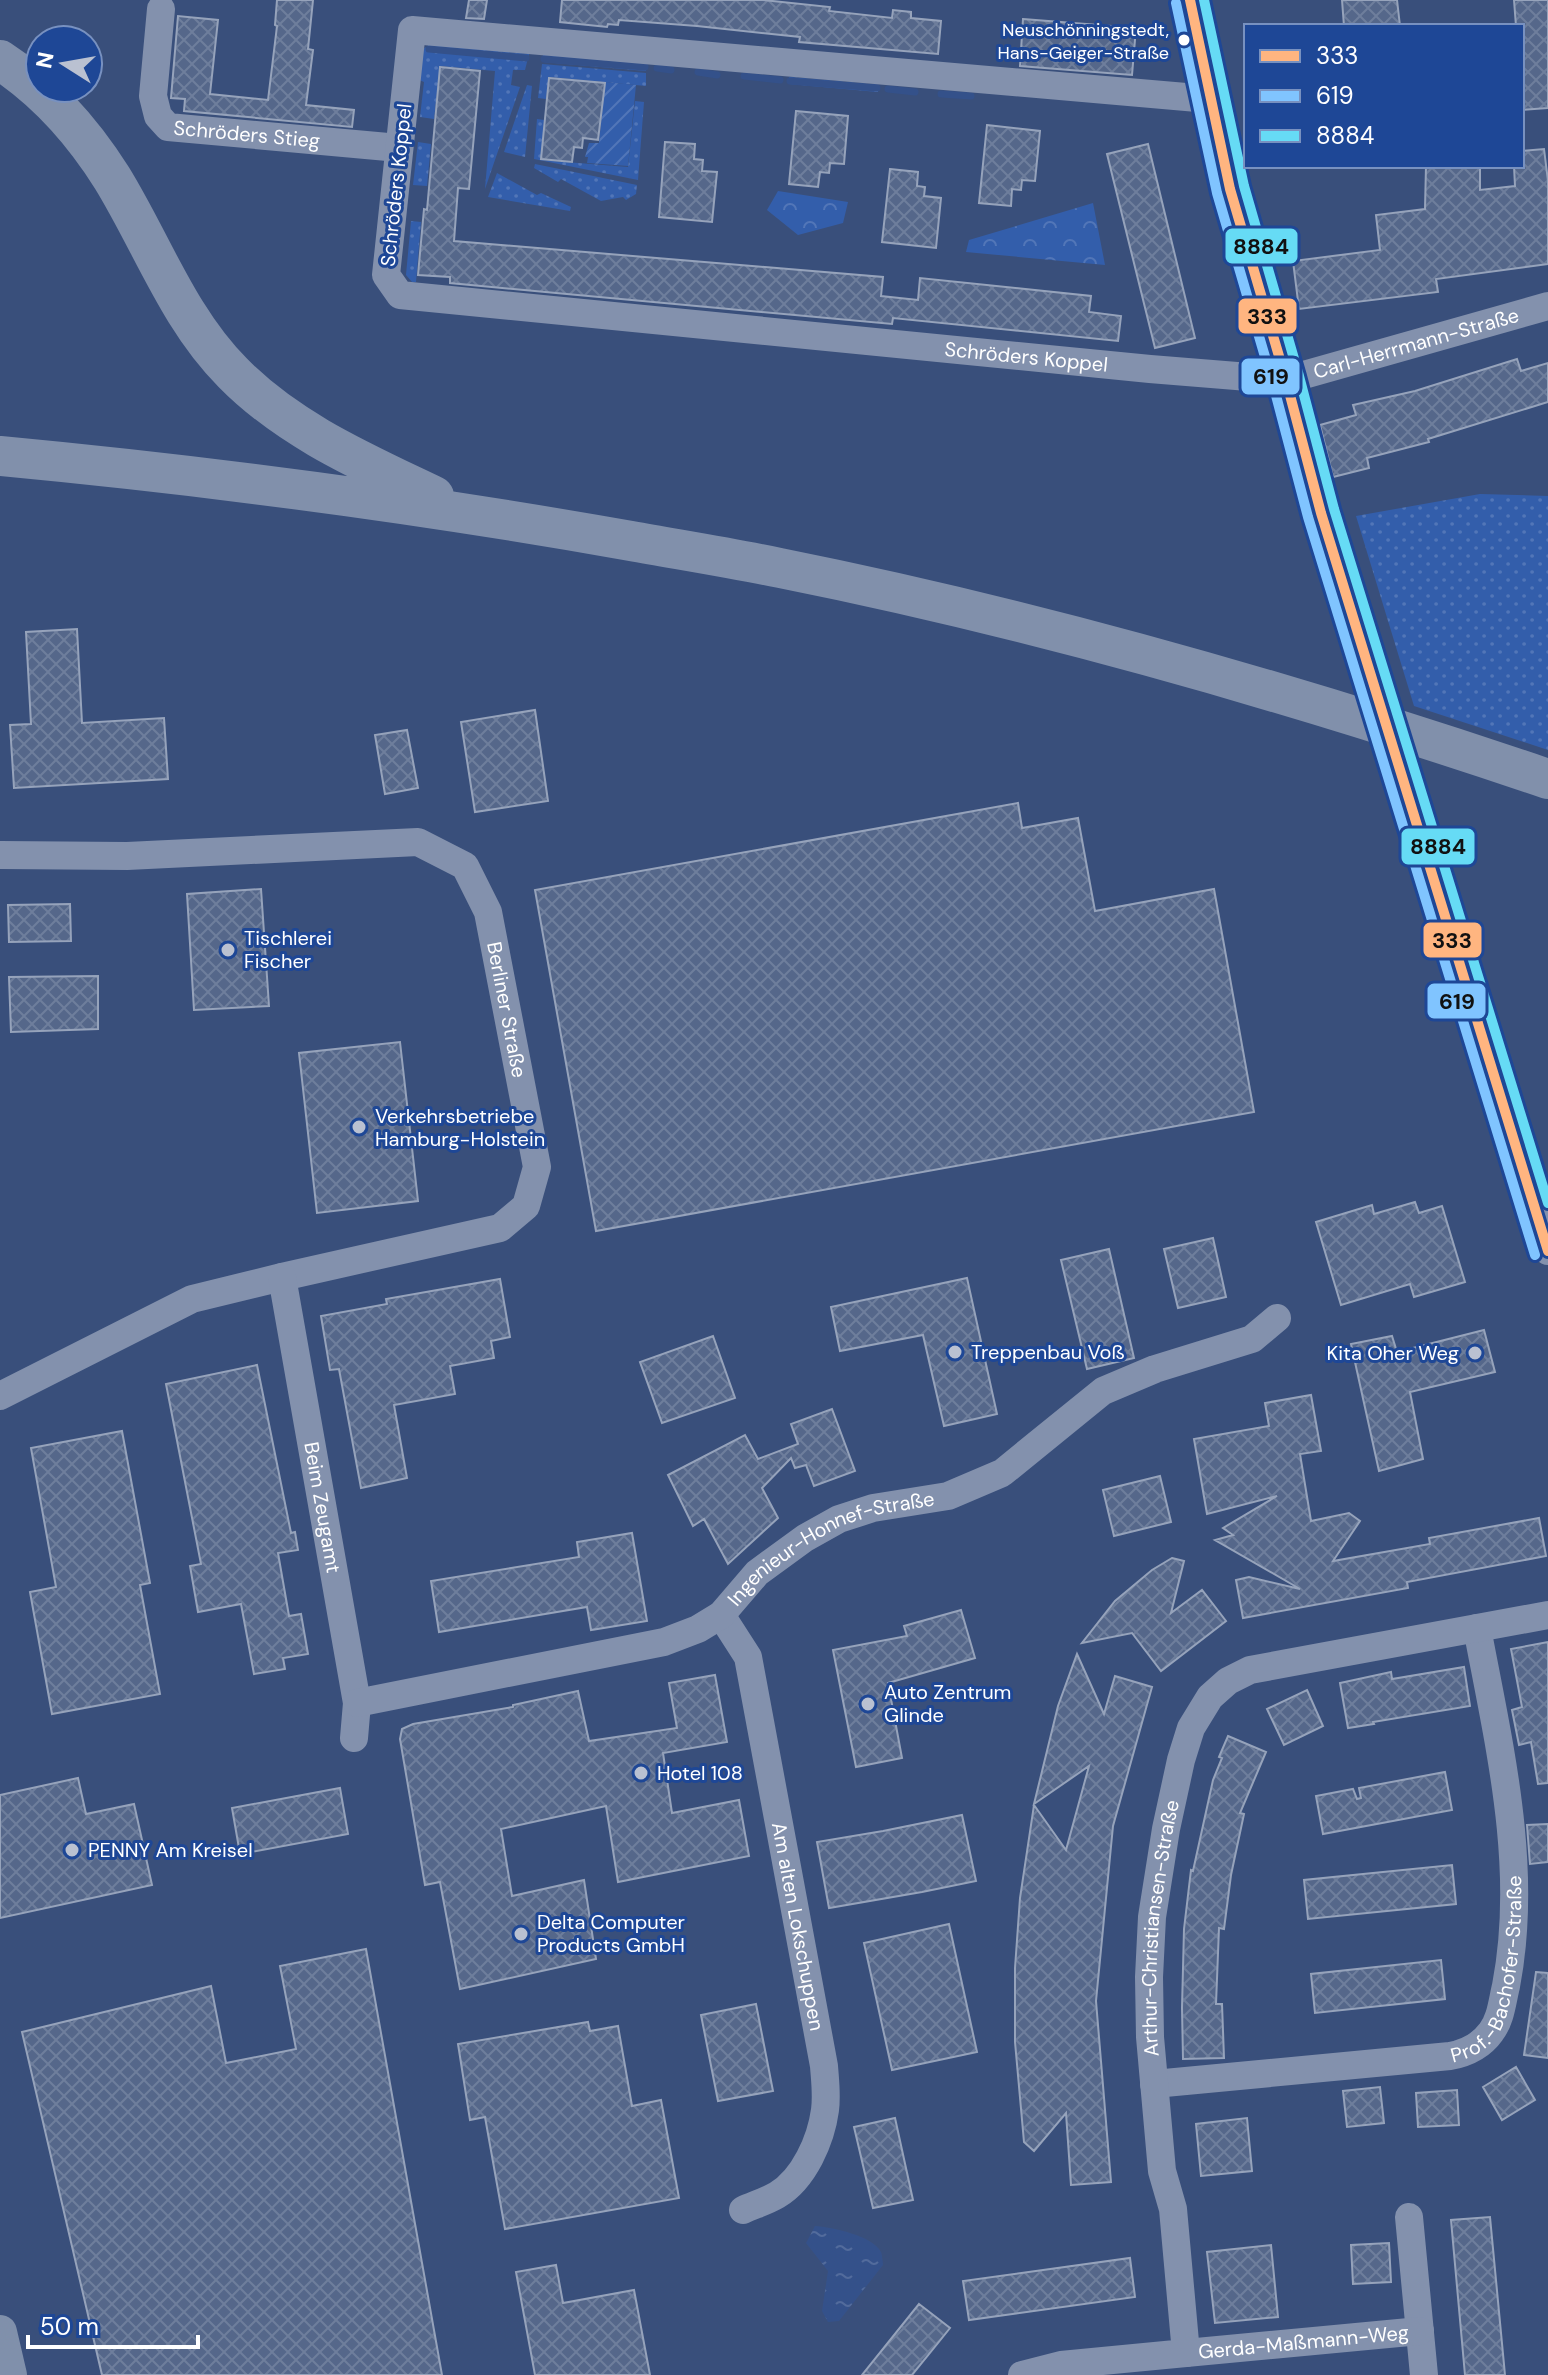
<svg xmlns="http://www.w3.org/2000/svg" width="1548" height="2375" font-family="'DM Sans',sans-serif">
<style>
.grass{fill:url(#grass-dots)}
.park{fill:url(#park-crowns)}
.garden{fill:url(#garden-furrows)}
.water{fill:url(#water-ripples)}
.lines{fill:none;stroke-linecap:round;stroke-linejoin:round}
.stream{stroke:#34518a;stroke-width:7}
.building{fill:url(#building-cross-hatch);stroke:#96a3bb;stroke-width:2}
.minor{stroke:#8391ad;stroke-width:28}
.major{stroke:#8090ab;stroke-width:34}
.highway{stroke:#8190ab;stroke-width:40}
.minor-bridge{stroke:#8391ad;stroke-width:28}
.bus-1-casing{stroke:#1e4796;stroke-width:16}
.bus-2-casing{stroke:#1e4796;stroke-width:16}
.bus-3-casing{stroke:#1e4796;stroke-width:16}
.bus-1{stroke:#ffb580;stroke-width:10}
.bus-2{stroke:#80c4ff;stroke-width:10}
.bus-3{stroke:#66dbf5;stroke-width:10}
.bus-dot{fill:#fff;stroke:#1e4796;stroke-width:3}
.poi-dot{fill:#bac1d1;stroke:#1e4796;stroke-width:3}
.labels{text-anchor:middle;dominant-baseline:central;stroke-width:6;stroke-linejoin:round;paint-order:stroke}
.bus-label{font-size:18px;fill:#fff;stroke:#1e4796;text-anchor:end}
.street-label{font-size:20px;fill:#fff;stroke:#1e4796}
.poi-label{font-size:20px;fill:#fff;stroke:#1e4796;text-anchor:start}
.line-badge{stroke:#1e4796;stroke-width:3}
.pale-badge-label{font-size:22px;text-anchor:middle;font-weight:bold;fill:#111}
</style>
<defs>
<pattern id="grass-dots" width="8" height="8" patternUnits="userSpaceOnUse" patternTransform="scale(2)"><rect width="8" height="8" fill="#335eab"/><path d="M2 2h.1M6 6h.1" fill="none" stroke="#5276b8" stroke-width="1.8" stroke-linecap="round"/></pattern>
<pattern id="park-crowns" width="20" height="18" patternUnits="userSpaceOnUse" patternTransform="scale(2)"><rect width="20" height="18" fill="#335eab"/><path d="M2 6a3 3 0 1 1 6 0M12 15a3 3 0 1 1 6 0" fill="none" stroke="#5276b8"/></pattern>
<pattern id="garden-furrows" width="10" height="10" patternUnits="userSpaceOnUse" patternTransform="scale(2)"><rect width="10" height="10" fill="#335eab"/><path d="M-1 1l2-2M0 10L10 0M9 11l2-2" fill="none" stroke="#5276b8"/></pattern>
<pattern id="water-ripples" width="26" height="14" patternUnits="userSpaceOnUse" patternTransform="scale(2)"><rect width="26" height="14" fill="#34518a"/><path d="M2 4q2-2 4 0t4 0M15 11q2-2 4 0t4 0" fill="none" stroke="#526b9c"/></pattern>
<pattern id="building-cross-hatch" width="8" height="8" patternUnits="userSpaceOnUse" patternTransform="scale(2)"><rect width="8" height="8" fill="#55678a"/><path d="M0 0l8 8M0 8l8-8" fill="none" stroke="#6e7e9c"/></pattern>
</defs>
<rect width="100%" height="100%" fill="#394f7b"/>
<path class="grass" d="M428,45L529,54L525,70H513L511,85L520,87L485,189L495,71L440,66L434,119L420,117L424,82L417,79L422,50L426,47L427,53Z
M543,55L647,64L646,71L543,62Z
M542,64L646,73V86L549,77L546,99L538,98Z
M789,77L879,85L878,92L789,84Z
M527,85L532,86L525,157L504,152Z
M635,101L644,102L638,180L534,159L537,119L544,120L541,160L628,167Z
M418,142L431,144L427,186L413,185Z
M535,164L637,185L636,194L626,200L623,197L601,201L561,179L558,182L534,168Z
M497,173L537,195L541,193L571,207L570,211L488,197Z
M411,221L421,222L416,282H412L406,275Z
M1480,494L1548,496V750L1414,706L1356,516Z"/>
<path class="park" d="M778,191L848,202L843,223L798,235L767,210Z
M1093,203L1105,265L966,252L969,240Z"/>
<path class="garden" d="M605,82L636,85L628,166L587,163L588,157H585L589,143H599Z"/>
<path class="water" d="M815,2226C832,2227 873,2236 881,2252C882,2254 883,2264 883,2265L839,2321L828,2322L822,2311L828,2271L806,2243Z"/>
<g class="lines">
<path class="stream" d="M429,49L526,58
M544,59L645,67
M657,68L671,70
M698,72L717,75
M744,76L780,80
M790,81L877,88
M888,89L915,92
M941,94L971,96"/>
</g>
<path class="building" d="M277,0H313L308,49L313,50L306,105L354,110L352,127L184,111L185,99L171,98L178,16L218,20L210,94L268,100L277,26L275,25Z
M469,0H487L484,19L466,18Z
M562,0H763L830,7L829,11L892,18L893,10L911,12V18L941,21L938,54L799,42L800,37L697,26L619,20L618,25L608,24L607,27L560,22Z
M1342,0H1397L1400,26H1344Z
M1514,0H1548V108L1522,110V26H1516Z
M1023,19L1136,28L1132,75L1020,66Z
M440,67L480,71L469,189L458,188L454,241L883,277L881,296L918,300L920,278L1091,296L1089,312L1121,316L1118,341L893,318L892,324L556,293L450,283V277L418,275L424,209L427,210Z
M549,78L605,83L598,140L583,138L582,148L574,147L572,162L541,159Z
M796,111L848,116L844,164L830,163L829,173L820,172L818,187L789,184Z
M987,125L1040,131L1035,181L1022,180L1021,190L1012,189L1011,206L979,203Z
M665,142L695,144L694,159L703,160L702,171L717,172L712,222L659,217Z
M1148,144L1195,338L1155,348L1107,154Z
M1544,149L1548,181V264L1436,279L1438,292L1299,309L1293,261L1380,250L1376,215L1425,209L1426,166H1480V190L1515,186L1514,166H1522V151Z
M890,169L918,172L917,186L925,187L924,196L941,198L936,248L882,242Z
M1517,359L1521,371L1548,363V402L1428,439L1429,442L1367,458L1369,468L1333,477L1320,425L1356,415L1353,405L1415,391Z
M77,629L82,723L164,718L168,779L14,788L10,725L31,724L26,632Z
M535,710L548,801L475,812L461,722Z
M407,730L418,788L385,794L375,735Z
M1018,803L1022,828L1078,818L1095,911L1214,889L1254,1112L596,1231L535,890Z
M261,889L269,1006L194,1010L187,894Z
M70,904L71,941L9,942L8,905Z
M98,976V1029L11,1032L9,977Z
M400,1042L418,1201L317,1213L299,1053Z
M1415,1202L1419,1213L1442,1206L1465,1282L1414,1297L1410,1284L1341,1305L1316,1222L1372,1205L1374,1214Z
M1213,1238L1226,1297L1178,1308L1164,1249Z
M1109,1249L1134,1358L1087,1369L1061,1260Z
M967,1278L997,1414L944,1426L923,1335L840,1351L831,1307Z
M500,1279L510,1337L491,1341L494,1358L450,1366L455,1394L394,1405L407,1478L361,1488L339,1369L330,1370L321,1316L387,1304L386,1299Z
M1484,1330L1495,1372L1410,1392L1423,1459L1379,1471L1351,1344L1392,1336L1397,1352Z
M713,1336L735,1398L662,1423L640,1362Z
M257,1365L291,1533L295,1532L298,1550L278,1553L289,1616L301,1614L308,1654L283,1658L285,1669L254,1674L241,1604L198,1612L190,1566L201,1564L166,1384Z
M1311,1395L1321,1451L1300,1454L1311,1521L1349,1513L1360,1521L1333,1561L1430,1544L1429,1538L1539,1518L1546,1556L1407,1582L1408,1588L1243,1618L1236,1580L1249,1577L1300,1589L1215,1540L1233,1535L1223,1528L1277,1496L1207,1514L1194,1439L1269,1426L1265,1403Z
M832,1409L855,1471L814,1486L806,1465L795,1468L791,1458L762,1488L778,1518L728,1564L704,1519L693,1526L668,1475L745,1435L758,1459L798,1444L791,1424Z
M122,1431L150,1583L140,1585L160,1694L52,1714L30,1592L56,1587L31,1448Z
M1160,1476L1171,1522L1114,1536L1103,1490Z
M632,1533L647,1621L591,1630L587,1607L439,1632L431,1581L579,1557L577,1542Z
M1172,1558L1184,1561L1171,1613L1202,1590L1226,1621L1161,1671L1132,1633L1082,1643L1115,1601L1152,1570Z
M961,1610L975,1658L888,1683L902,1758L856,1767L833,1650L907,1636L904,1626Z
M1548,1642V1783L1538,1784L1531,1742L1519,1745L1512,1710L1522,1707L1511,1649Z
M1077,1654L1104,1714L1115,1676L1152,1687L1113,1826L1096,2001L1111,2182L1071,2185L1066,2113L1034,2151L1024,2142L1015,2042V1968L1020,1898L1034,1805L1066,1850L1089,1766L1034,1804L1058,1706Z
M1464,1667L1470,1706L1373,1722L1374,1724L1348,1728L1340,1683L1391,1672L1392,1679Z
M715,1675L727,1742L663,1753L672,1813L739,1800L749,1856L618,1882L606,1806L501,1829L512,1896L584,1880L596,1959L460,1989L440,1882L425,1885L400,1739L402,1729L413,1724L513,1707V1705L578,1691L589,1741L677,1728L669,1683Z
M1307,1690L1323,1726L1284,1745L1267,1709Z
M1228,1736L1266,1752L1240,1813L1244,1814L1231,1875L1224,1929L1219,1928L1216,2004H1222L1224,2058L1183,2059L1182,2008L1184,1929L1191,1870L1193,1871L1213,1780L1222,1758L1219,1757Z
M1445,1772L1452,1810L1323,1834L1316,1796L1353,1789L1357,1799L1361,1798L1359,1788Z
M78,1778L86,1814L134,1804L152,1885L0,1918V1795Z
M340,1788L348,1834L240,1854L232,1808Z
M962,1815L976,1881L922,1892L829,1908L817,1842L883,1831Z
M1548,1824V1862L1530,1864L1527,1825Z
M1452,1865L1456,1904L1308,1919L1304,1880Z
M949,1924L977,2052L892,2070L864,1943Z
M366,1949L442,2375H102L22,2032L211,1986L226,2063L296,2049L280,1966Z
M1441,1960L1445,1999L1315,2013L1311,1974Z
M1536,1972L1548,1973V2058L1524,2055Z
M756,2004L773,2091L718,2101L701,2015Z
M588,2022L590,2031L618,2026L632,2106L661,2100L679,2198L505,2229L485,2117L470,2120L458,2044Z
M1516,2067L1535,2100L1502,2120L1483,2087Z
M1380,2087L1384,2123L1347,2127L1343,2091Z
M1457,2090L1459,2125L1418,2127L1416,2093Z
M895,2118L913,2200L873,2208L854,2127Z
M1247,2118L1252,2171L1201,2176L1196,2124Z
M1490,2217L1505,2375H1465L1451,2220Z
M1389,2243L1391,2282L1353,2284L1351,2245Z
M1271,2245L1278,2317L1215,2323L1207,2252Z
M1130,2258L1135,2297L969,2320L963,2281Z
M556,2265L563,2303L634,2290L650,2375H535L516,2272Z
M919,2304L950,2328L938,2343L912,2375H862Z"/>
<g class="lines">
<g class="minor">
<path d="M1190,0L1230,189L1286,380L1321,513L1360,645"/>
<path id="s1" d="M161,9L153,96L158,116L168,127L399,148"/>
<path id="s2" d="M1209,99L412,30L386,275L400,295L1150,369L1286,380L1548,306"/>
<path d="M1405,788L1548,1251"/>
<path id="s3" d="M0,855L127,856L418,842L465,866L488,912L537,1167L526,1206L500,1228L282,1277L192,1299L0,1396"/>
<path id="s4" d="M282,1277L357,1703L354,1738"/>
<path id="s5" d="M721,1615L748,1657L824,2066C825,2080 827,2095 825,2110C821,2140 804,2179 777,2195C767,2201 754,2205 743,2210"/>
<path id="s6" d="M357,1703L664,1642L698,1629L721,1615L757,1573L805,1538L839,1519L873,1508L948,1496L1002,1473L1103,1391L1155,1369L1252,1339L1277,1318"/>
<path id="s7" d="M1154,2084L1450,2056C1466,2053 1481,2046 1491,2032C1501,2019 1502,2002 1506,1986C1529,1867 1499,1745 1477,1628"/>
<path d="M1409,2217L1424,2375"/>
<path id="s8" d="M1186,2353L1420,2331"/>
<path id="s9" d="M1022,2375L1061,2365L1186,2353L1173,2209L1162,2171L1150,2037L1149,1977L1152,1917L1166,1829L1181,1760L1191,1728L1210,1697L1228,1681L1250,1670L1548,1615"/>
</g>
<path class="major" d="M0,2332L10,2375"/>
<path class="highway" d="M0,60C46,90 83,132 112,178C152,243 178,318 233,373C289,430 363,462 434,496
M0,456C212,476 422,504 631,541C681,550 731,558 780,568C1040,620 1297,694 1548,779"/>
<path class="minor-bridge" d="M1360,645L1405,788"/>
<defs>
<path id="bus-1" d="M1190,0L1230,189L1286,380L1321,513L1548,1251"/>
<path id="bus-2" d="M1176,3L1217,193L1273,384L1308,517L1535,1255"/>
<path id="bus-3" d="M1204,0L1244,186L1299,376L1334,509L1548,1203"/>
</defs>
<use href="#bus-1" class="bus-1-casing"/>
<use href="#bus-2" class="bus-2-casing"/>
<use href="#bus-3" class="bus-3-casing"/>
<use href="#bus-1" class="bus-1"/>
<use href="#bus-2" class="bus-2"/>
<use href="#bus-3" class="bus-3"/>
</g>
<circle class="bus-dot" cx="1184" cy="40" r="7"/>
<g class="poi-dot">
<circle cx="228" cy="950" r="8"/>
<circle cx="359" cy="1127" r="8"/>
<circle cx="955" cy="1352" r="8"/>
<circle cx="1475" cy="1353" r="8"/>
<circle cx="868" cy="1704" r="8"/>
<circle cx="641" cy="1773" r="8"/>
<circle cx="72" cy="1850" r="8"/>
<circle cx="521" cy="1934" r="8"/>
</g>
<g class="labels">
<g class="bus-label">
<text x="1169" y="30">Neuschönningstedt,<tspan x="1169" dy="23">Hans-Geiger-Straße</tspan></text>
</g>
<g class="street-label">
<text stroke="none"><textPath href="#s1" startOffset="202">Schröders Stieg</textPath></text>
<text transform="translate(396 185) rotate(-84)">Schröders Koppel</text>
<text stroke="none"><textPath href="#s2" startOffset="2096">Carl-Herrmann-Straße</textPath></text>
<text stroke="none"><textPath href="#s2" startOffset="1700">Schröders Koppel</textPath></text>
<text stroke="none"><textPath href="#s3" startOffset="622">Berliner Straße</textPath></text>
<text stroke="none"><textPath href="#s4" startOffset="234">Beim Zeugamt</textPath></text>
<text stroke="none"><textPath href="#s6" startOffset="510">Ingenieur-Honnef-Straße</textPath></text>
<text stroke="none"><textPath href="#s5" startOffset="324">Am alten Lokschuppen</textPath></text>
<text stroke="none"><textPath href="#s9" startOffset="594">Arthur-Christiansen-Straße</textPath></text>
<text stroke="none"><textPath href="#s7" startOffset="402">Prof.-Bachofer-Straße</textPath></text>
<text stroke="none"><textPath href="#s8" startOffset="118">Gerda-Maßmann-Weg</textPath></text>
</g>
<g class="poi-label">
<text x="244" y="938">Tischlerei<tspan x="244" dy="23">Fischer</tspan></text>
<text x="375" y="1116">Verkehrsbetriebe<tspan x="375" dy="23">Hamburg-Holstein</tspan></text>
<text x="971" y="1352">Treppenbau Voß</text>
<text x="1459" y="1353" text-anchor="end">Kita Oher Weg</text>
<text x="884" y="1692">Auto Zentrum<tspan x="884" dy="23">Glinde</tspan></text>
<text x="657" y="1773">Hotel 108</text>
<text x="88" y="1850">PENNY Am Kreisel</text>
<text x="537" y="1922">Delta Computer<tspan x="537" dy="23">Products GmbH</tspan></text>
</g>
</g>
<g class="line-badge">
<rect x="1224" y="227" width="75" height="38" rx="8" fill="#66dbf5"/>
<rect x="1237" y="297" width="61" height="38" rx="8" fill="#ffb580"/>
<rect x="1240" y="357" width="61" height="39" rx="8" fill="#80c4ff"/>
<rect x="1400" y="827" width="76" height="39" rx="8" fill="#66dbf5"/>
<rect x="1422" y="921" width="61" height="38" rx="8" fill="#ffb580"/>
<rect x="1426" y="982" width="61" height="38" rx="8" fill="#80c4ff"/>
</g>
<g class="pale-badge-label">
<text x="1261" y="254">8884</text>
<text x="1267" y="324">333</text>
<text x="1271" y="384">619</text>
<text x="1438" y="854">8884</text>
<text x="1452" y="948">333</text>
<text x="1457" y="1009">619</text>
</g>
<rect x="1244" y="24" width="280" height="144" fill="#1e4796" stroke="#7891c0" stroke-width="2"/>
<rect x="1260" y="50" width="40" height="12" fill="#ffb580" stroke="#7891c0" stroke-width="2"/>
<text x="1316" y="64" font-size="24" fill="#ffffff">333</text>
<rect x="1260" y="90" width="40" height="12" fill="#80c4ff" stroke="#7891c0" stroke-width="2"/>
<text x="1316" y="104" font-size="24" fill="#ffffff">619</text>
<rect x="1260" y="130" width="40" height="12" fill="#66dbf5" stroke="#7891c0" stroke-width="2"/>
<text x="1316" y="144" font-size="24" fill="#ffffff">8884</text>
<g transform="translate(64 64) rotate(281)"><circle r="38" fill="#1e4796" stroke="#7891c0" stroke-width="2"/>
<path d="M0-6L14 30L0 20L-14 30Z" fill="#bac1d1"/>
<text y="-12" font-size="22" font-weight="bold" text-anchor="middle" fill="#ffffff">N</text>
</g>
<path d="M28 2335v12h170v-12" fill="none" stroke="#ffffff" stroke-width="4"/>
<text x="40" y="2335" font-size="24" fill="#ffffff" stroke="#1e4796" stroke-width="6" paint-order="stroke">50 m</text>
</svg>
